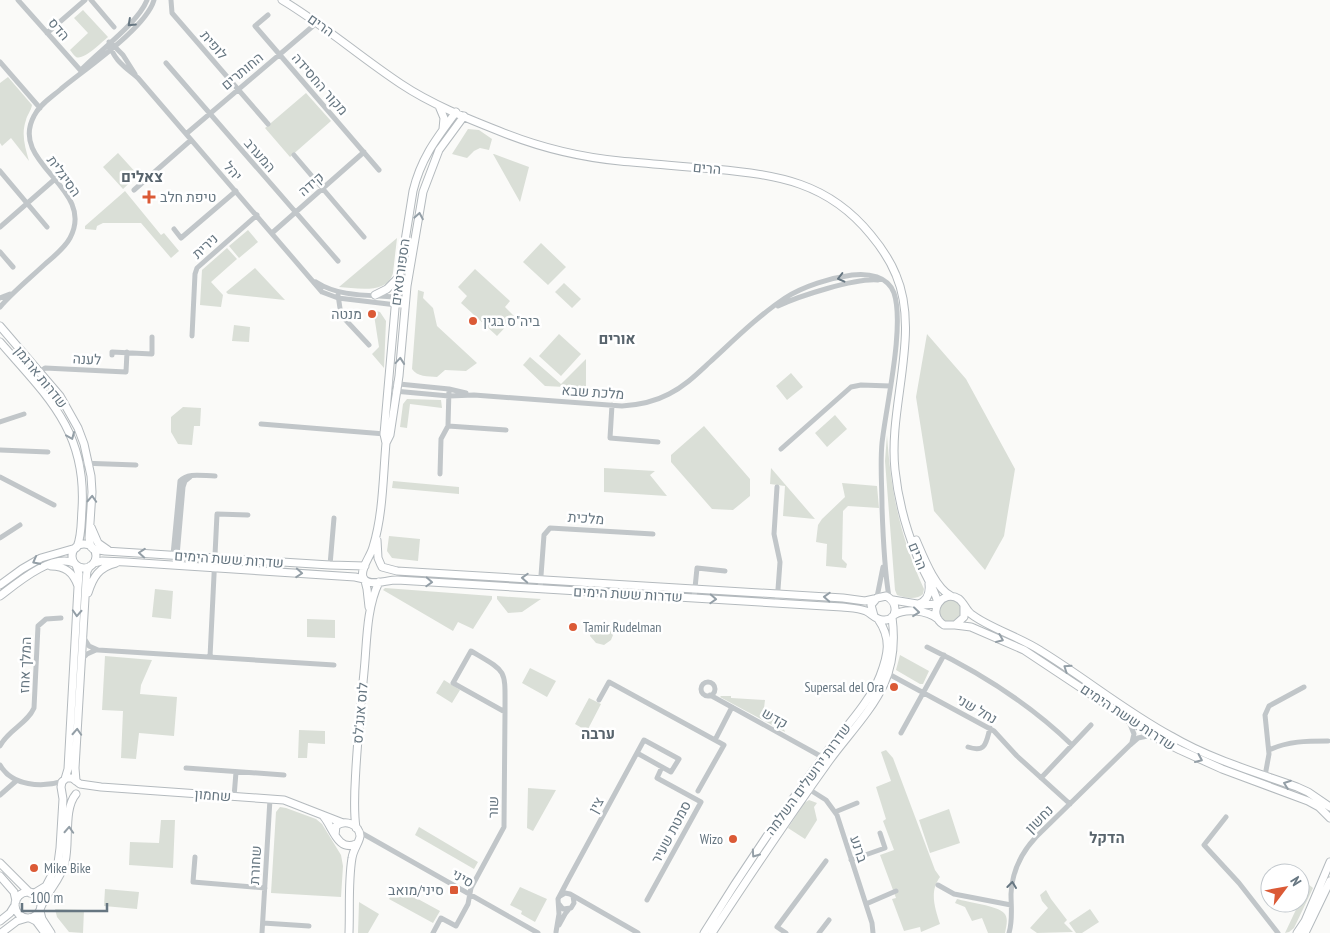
<svg xmlns="http://www.w3.org/2000/svg" width="1330" height="933" font-family="'PT Sans Narrow',Heebo,sans-serif">
<style>
.green{fill:#dadfd7}
.lines{fill:none;stroke-linecap:round;stroke-linejoin:round}
.secondary-casing{stroke:#b4babe;stroke-width:9}
.street{stroke:#c1c6c9;stroke-width:5}
.secondary{stroke:#fff;stroke-width:7}
.oneway{stroke:#667681}
.oneway2{stroke:#949fa7}
.poi-dot{fill:#db5a36;stroke:#fff;stroke-width:2}
.labels{text-anchor:middle;dominant-baseline:central;stroke-width:5;stroke-linejoin:round;paint-order:stroke}
.street-label{font-size:14px;fill:#667681;stroke:#fff}
.poi-label{font-size:14px;fill:#667681;stroke:#fff;text-anchor:start}
.neighbourhood-label{font-size:15px;font-weight:bold;fill:#58646d;stroke:#fff}
</style>
<rect width="100%" height="100%" fill="#fafaf8"/>
<path class="green" d="M83,10L108,37C102,42 83,61 76,57C73,55 72,52 70,50L88,33L74,18Z
M8,77L32,105C31,111 27,115 26,120C21,134 25,147 29,161L11,138L2,146L0,143V83Z
M306,93L331,121L290,157L265,128Z
M468,129L479,130L492,139L489,150L480,148L474,151L467,158L452,154Z
M118,153L138,175L123,189L103,167Z
M494,154L529,167L520,202L493,154Z
M125,191L161,235L164,233L179,251L171,258L141,223H103L97,226L96,230L85,229V226Z
M248,230L258,242L239,258L229,246Z
M397,238L393,273C387,295 356,288 339,287Z
M541,243L566,267L548,285L523,262Z
M227,248L237,259L211,282L223,295L221,307L200,305L202,270Z
M255,268L285,300L228,294L226,292Z
M475,269L510,301L505,307L515,317L497,336L461,303L467,296L458,287Z
M564,283L581,299L572,308L555,292Z
M418,290L424,292L423,298L433,308L437,326L477,363L466,371L445,370L437,377C428,376 417,377 412,369Z
M369,309L380,312L386,321L384,368L372,354L379,347L374,315Z
M234,325L250,327L249,342L232,341Z
M559,334L581,354L561,376L539,356Z
M927,334L966,379L1015,469L1004,536L985,570L934,511L916,397Z
M530,357L561,384L586,359V388L545,386L523,365Z
M791,373L803,387L787,400L776,386Z
M407,399L441,400L442,408L410,404L407,428L400,427L403,404Z
M183,407L201,408L200,426H194L192,445L178,444L171,432V417Z
M835,415L847,429L827,447L815,433Z
M704,426L750,479V496L733,510L712,509L671,462V455Z
M887,435C891,492 900,537 924,589L923,594C918,600 904,598 897,595L895,590L885,461Z
M604,468L655,471L650,475L667,496L604,492Z
M771,468L815,519L783,516L785,486L770,484Z
M393,481L459,487V494L392,488Z
M842,483L877,486L879,508L848,506L843,511L842,559L847,564L846,568L826,566L827,544L816,542L818,525L822,519L845,497Z
M389,536L420,539L418,561L392,558L387,551Z
M385,588L492,596V599L473,629L458,622L453,631L383,590Z
M155,589L173,591L171,619L152,617Z
M497,596L541,599L522,612L508,613L497,599Z
M951,598L961,604L963,614L957,622L950,624L939,618L938,606Z
M307,619L335,620V638L307,637Z
M599,624L607,625L613,635L611,640L604,645L596,643L590,636L591,630Z
M900,655L929,671L923,684H920L896,670Z
M105,656L152,660L141,685L140,694L177,697L174,736L139,733L136,759L121,758L123,711L102,710Z
M530,668L556,681L547,697L522,683Z
M444,680L460,690L452,703L436,693Z
M721,696H731V698L765,700L764,708L778,723L782,724L785,732L720,697Z
M589,698L601,704L587,731L575,724Z
M299,730L325,731V744L308,743L307,758H298Z
M886,750L893,758L935,870L940,877C929,892 935,908 940,924L921,932L920,927L904,931L892,899L896,898L880,855L894,850L883,821L886,819L876,787L891,781L881,752Z
M528,788L556,790L533,831L527,828Z
M809,800L817,803L814,807L817,820L805,839L788,828L804,803Z
M280,807L286,808L316,819L322,824L341,855L343,866L341,897L271,893L276,812Z
M949,809L960,843L930,853L919,820Z
M161,820H175L173,868L129,865L130,842L159,843Z
M419,827L478,862L474,869L415,835Z
M1308,884L1313,888L1294,928L1289,932L1285,933Z
M396,887L440,911L433,923L389,899Z
M520,887L547,899L535,922L521,914L522,911L510,905Z
M105,889L139,892L137,909L104,906Z
M1046,890L1051,899L1067,920L1064,923L1073,932L1037,933L1030,928L1048,908L1042,901L1040,895Z
M957,899C967,902 998,906 1004,913C1009,918 1006,927 1005,933H988L982,918L972,921L965,907L955,903Z
M359,902L379,914L368,933H358Z
M55,909L84,910L83,933L69,932L57,917Z
M1090,909L1099,922L1082,933H1076L1069,923Z"/>
<g class="lines">
<defs>
<path id="secondary" d="M282,0C324,25 360,57 401,84C431,104 466,118 499,131C538,147 579,157 620,161C651,164 682,166 714,169C778,175 828,182 871,235C881,247 890,260 896,275C921,333 888,407 895,470C898,499 906,529 917,556C923,572 934,587 938,603
M439,106L444,118L443,129
M464,116L439,150L423,192L407,286L399,376L390,435L386,443C383,477 383,515 373,547C371,556 358,571 364,579C370,587 386,580 397,580L842,607C850,608 858,608 866,611C872,614 876,620 883,620C898,621 899,602 886,596L877,598L871,605L874,616
M375,295L387,289L397,279
M0,326L60,396L78,428L84,444L91,476L92,492L89,538L91,547
M0,342C47,396 87,431 82,509C81,521 82,535 77,547
M386,443L384,434L396,297L413,191C421,158 436,139 456,112
M91,527L98,543L108,550
M377,540L378,558L381,565
M916,540C923,556 935,588 951,596
M72 556a12 12 0 1 1 24 0a12 12 0 1 1-24 0Z
M93,549L105,551L330,565L365,566
M94,563L102,561L126,562L355,577L364,579
M51,566C65,566 73,572 78,586
M382,567L397,571L843,598L865,601L874,599
M365,581L367,589L369,607
M0,585L22,569L41,558L76,548
M88,593C93,577 99,567 116,563
M0,596C17,583 52,553 74,563
M893,600L923,605L937,604
M919,604C928,600 930,593 929,584
M964,606V617L955,625H944C925,613 943,588 959,599C964,603 966,610 971,614C989,628 1020,637 1041,651C1085,678 1125,711 1171,736C1210,759 1255,772 1297,787L1308,792L1330,807
M894,615C905,608 927,610 938,619
M955,625L971,627L1024,650L1158,739L1180,750L1222,769L1308,801L1319,807L1330,818
M65,779L68,769L78,587L79,574L76,565
M76,781L75,768L86,581L87,571L90,566
M324,817C333,828 338,852 356,844
M356,828C353,807 355,787 356,767C358,735 361,703 364,672C367,643 366,609 379,582
M335,835L336,826C345,819 359,824 360,836C360,841 353,850 352,858C348,882 350,908 349,933
M0,863L30,893
M0,876L14,892L16,901
M15 905a13 13 0 1 1 26 0a13 13 0 1 1-26 0Z
M33,894L46,886L58,863L60,848L63,799L61,787L62,782L66,778H72L80,784L101,787L284,800L343,823
M41,907C47,891 61,880 65,862C70,843 63,809 76,794
M40,911L42,919L51,933
M30,918L36,921L45,933
M0,921L10,913L15,905
M1,933L17,921L27,918
M704,933C741,873 781,814 823,757C840,733 869,704 880,676C888,655 892,639 878,619
M712,933C750,875 789,817 829,761C847,736 871,712 884,684C894,662 895,640 892,617
M1297,933L1305,921L1330,862
M1305,933L1330,881"/>
</defs>
<use href="#secondary" class="secondary-casing"/>
<path class="street" d="M18,0L82,72
M91,0L114,27
M171,0L172,13L268,124
M268,15L255,26L379,170
M47,33L85,0
M109,42C113,60 125,67 138,78L322,292L338,298L405,306
M113,45L123,55L135,74
M0,62L40,108
M166,63L338,261
M81,70C100,50 138,23 147,0
M186,134L313,26
M294,155L364,237
M0,171L47,227
M134,190L191,140
M0,227L55,179
M174,229L181,238L236,191
M272,233L364,152
M0,252L13,267
M316,282C342,299 376,294 405,298
M338,295L341,315L369,345
M0,298L10,294
M778,306C799,296 855,278 878,280
M0,307C13,292 29,279 44,265C53,257 64,249 70,238C97,188 8,164 34,116C40,104 52,97 61,89C85,69 146,28 154,0
M192,336L195,274L197,268L257,215
M112,355V352L152,354V337
M31,378L45,368L126,372L127,352
M389,383L449,389L466,393
M394,391L449,396L474,395L622,406C638,405 654,402 669,394C685,386 697,374 710,362C734,340 758,316 785,298C804,286 830,278 852,275C868,273 888,276 894,293C905,326 886,406 882,443C880,464 882,486 882,507C883,537 884,567 889,597
M612,405L610,438L658,442
M0,422L24,414
M261,424L385,434
M448,426L506,430
M781,449L851,387L861,385L890,386
M0,450L48,452
M80,463L136,465
M440,474L441,439L448,426L449,389
M0,477L54,505
M777,487L774,534L780,562L777,603
M0,538L20,525
M173,555L180,481C188,472 203,476 215,476
M177,556L183,487L185,481L190,477
M330,565L334,518
M540,589L544,535L550,528L653,534
M877,597L883,567
M694,598L697,568L725,571
M84,638L89,646L98,650L334,665
M927,647C981,673 1029,703 1072,745
M471,651C508,673 505,668 505,712L453,683Z
M210,657L217,514L248,515
M82,659L87,654L96,650
M885,672L994,731L1017,756L1070,804
M701 689a7 7 0 1 1 14 0a7 7 0 1 1-14 0Z
M710,695L824,758
M599,700L609,682L724,745L698,791
M1128,719L1134,734L1132,742
M901,733L944,655
M715,740L732,707
M0,746C8,730 27,724 34,708L38,626L46,619L61,618
M968,747C986,753 986,743 990,728
M1269,750C1288,741 1307,741 1328,741
M0,765C12,786 42,788 63,781
M186,768L284,775
M1265,776L1269,754L1265,715L1269,706L1304,687
M1041,778L1091,725
M807,788L826,800L837,815L872,923L873,933
M0,795L16,781
M234,797L236,772
M835,812L857,803
M1226,817L1204,845L1239,883L1278,933
M358,831L538,933
M195,857L193,882L265,888
M851,860L885,848L880,833
M938,885L954,894L1011,905
M560,896L565,893L570,894L638,933
M647,900L701,802L657,778L662,767
M559,904L563,909L571,908L574,903L573,896
M866,904L896,891
M263,923L309,926
M559,925L565,914L569,909
M556,932L559,914L558,899L568,880L644,740L679,759L671,772L637,753
M262,933L270,799
M433,933L441,918L456,926L468,904L471,888L504,827L505,712
M786,933L777,927L826,861
M819,933L829,920
M1009,933C1013,920 1011,907 1011,894C1012,871 1021,853 1036,837L1130,745L1138,738L1152,735"/>
<use href="#secondary" class="secondary"/>
</g>
<defs><path id="oneway-chevron" d="M-2-3.5L2.5 0L-2 3.5" fill="none" stroke-width="1.6" stroke-linecap="round" stroke-linejoin="round" transform="scale(1.25)"/></defs>
<g class="oneway">
<use href="#oneway-chevron" transform="translate(131 23) rotate(137)"/>
<use href="#oneway-chevron" transform="translate(841 278) rotate(166)"/>
<use href="#oneway-chevron" transform="translate(1012 885) rotate(-83)"/>
</g>
<g class="oneway2">
<use href="#oneway-chevron" transform="translate(419 216) rotate(-80)"/>
<use href="#oneway-chevron" transform="translate(400 361) rotate(-85)"/>
<use href="#oneway-chevron" transform="translate(71 436) rotate(67)"/>
<use href="#oneway-chevron" transform="translate(92 499) rotate(-87)"/>
<use href="#oneway-chevron" transform="translate(142 553) rotate(-176)"/>
<use href="#oneway-chevron" transform="translate(36 561) rotate(152)"/>
<use href="#oneway-chevron" transform="translate(299 573) rotate(4)"/>
<use href="#oneway-chevron" transform="translate(525 578) rotate(-177)"/>
<use href="#oneway-chevron" transform="translate(429 582) rotate(3)"/>
<use href="#oneway-chevron" transform="translate(827 597) rotate(-177)"/>
<use href="#oneway-chevron" transform="translate(713 599) rotate(3)"/>
<use href="#oneway-chevron" transform="translate(916 612) rotate(6)"/>
<use href="#oneway-chevron" transform="translate(77 613) rotate(93)"/>
<use href="#oneway-chevron" transform="translate(1000 639) rotate(23)"/>
<use href="#oneway-chevron" transform="translate(1067 668) rotate(-146)"/>
<use href="#oneway-chevron" transform="translate(77 732) rotate(-87)"/>
<use href="#oneway-chevron" transform="translate(1199 759) rotate(24)"/>
<use href="#oneway-chevron" transform="translate(1287 784) rotate(-160)"/>
<use href="#oneway-chevron" transform="translate(69 830) rotate(-87)"/>
<use href="#oneway-chevron" transform="translate(755 854) rotate(125)"/>
</g>
<g class="poi-dot">
<path d="M146.5 189.5h5v5h5v5h-5v5h-5v-5h-5v-5h5z"/>
<circle cx="372" cy="314" r="5"/>
<circle cx="473" cy="321" r="5"/>
<circle cx="573" cy="627" r="5"/>
<circle cx="894" cy="687" r="5"/>
<circle cx="733" cy="839" r="5"/>
<circle cx="34" cy="868" r="5"/>
<rect x="449" y="885" width="10" height="10" rx="2.5"/>
</g>
<g class="labels">
<g class="street-label">
<text transform="translate(321 25) rotate(35)">הרים</text>
<text transform="translate(59 29) rotate(49)">הדס</text>
<text transform="translate(214 45) rotate(49)">לופית</text>
<text transform="translate(242 71) rotate(-40)">החותרים</text>
<text transform="translate(320 84) rotate(49)">מקור החסידה</text>
<text transform="translate(260 155) rotate(49)">המערב</text>
<text transform="translate(707 168) rotate(5)">הרים</text>
<text transform="translate(233 171) rotate(49)">יהל</text>
<text transform="translate(64 176) rotate(54)">הסיגלית</text>
<text transform="translate(311 184) rotate(-41)">קידה</text>
<text transform="translate(205 246) rotate(-43)">נירית</text>
<text transform="translate(400 272) rotate(-82)">הספורטאים</text>
<text transform="translate(87 359) rotate(3)">לענה</text>
<text transform="translate(41 377) rotate(51)">שדרות ארגמן</text>
<text transform="translate(593 392) rotate(4)">מלכת שבא</text>
<text transform="translate(586 518) rotate(4)">מלכית</text>
<text transform="translate(918 556) rotate(68)">הרים</text>
<text transform="translate(229 559) rotate(4)">שדרות ששת הימים</text>
<text transform="translate(628 594) rotate(3)">שדרות ששת הימים</text>
<text transform="translate(25 665) rotate(-88)">המלך אחז</text>
<text transform="translate(977 709) rotate(30)">נחל שני</text>
<text transform="translate(360 713) rotate(-85)">לוס אנג'לס</text>
<text transform="translate(1128 717) rotate(33)">שדרות ששת הימים</text>
<text transform="translate(775 718) rotate(29)">קדש</text>
<text transform="translate(808 779) rotate(-54)">שדרות ירושלים השלמה</text>
<text transform="translate(213 795) rotate(4)">שחמון</text>
<text transform="translate(596 805) rotate(-61)">צין</text>
<text transform="translate(493 807) rotate(-89)">שור</text>
<text transform="translate(1039 819) rotate(-45)">נחשון</text>
<text transform="translate(671 832) rotate(-62)">סמטת שעיר</text>
<text transform="translate(859 849) rotate(72)">ברנע</text>
<text transform="translate(255 865) rotate(-87)">שחורת</text>
<text transform="translate(463 878) rotate(29)">סיני</text>
</g>
<g class="poi-label">
<text x="160" y="197">טיפת חלב</text>
<text x="362" y="314" text-anchor="end">מנטה</text>
<text x="483" y="321">ביה"ס בגין</text>
<text x="583" y="627">Tamir Rudelman</text>
<text x="884" y="687" text-anchor="end">Supersal del Ora</text>
<text x="723" y="839" text-anchor="end">Wizo</text>
<text x="44" y="868">Mike Bike</text>
<text x="444" y="890" text-anchor="end">סיני/מואב</text>
</g>
<g class="neighbourhood-label">
<text x="142" y="176">צאלים</text>
<text x="617" y="338">אורים</text>
<text x="598" y="733">ערבה</text>
<text x="1107" y="837">הדקל</text>
</g>
</g>
<g transform="translate(1285 888) rotate(58)"><circle r="24" fill="#ffffff" stroke="#c2c8cd"/>
<path d="M0-4L9 19L0 12L-9 19Z" fill="#db5a36"/>
<text y="-8" font-size="14" font-weight="bold" text-anchor="middle" fill="#667681">N</text>
</g>
<path d="M22 903v8h85v-8" fill="none" stroke="#667681" stroke-width="2.5"/>
<text x="30" y="903" font-size="15" fill="#667681" stroke="#ffffff" stroke-width="4" paint-order="stroke">100 m</text>
</svg>
